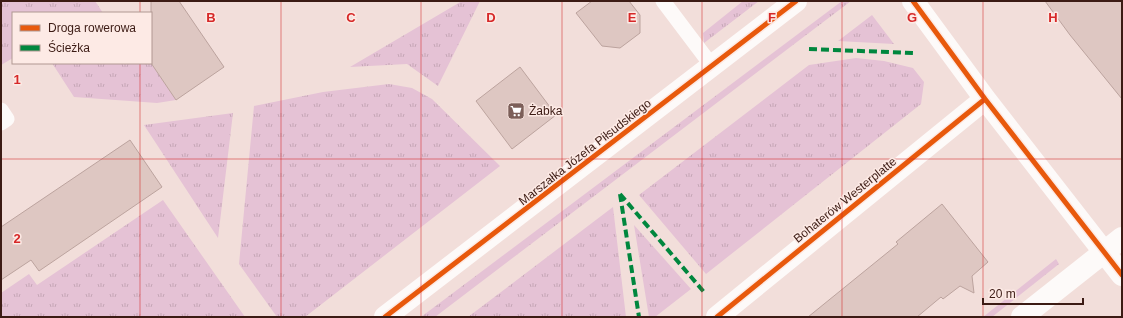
<svg xmlns="http://www.w3.org/2000/svg" width="1123" height="318" font-family="Helvetica,sans-serif">
<style>
.grass{fill:url(#grass-tufts)}
.building{fill:#dec7c2;stroke:#bca39e}
.lines{fill:none;stroke-linecap:round;stroke-linejoin:round}
.lane{stroke:#fdfaf9;stroke-width:15}
.street{stroke:#fdfaf9;stroke-width:22}
.secondary{stroke:#fdfaf9;stroke-width:22}
.quiet{stroke:#00873e;stroke-width:4;stroke-dasharray:8 4;stroke-linecap:butt}
.cycleway-casing{stroke:#fdeae5;stroke-width:8}
.cycleway{stroke:#e8590c;stroke-width:5}
.grid{fill:none;stroke:#d62828;stroke-width:1;stroke-opacity:0.55}
.labels{text-anchor:middle;dominant-baseline:central;stroke-width:3;stroke-linejoin:round;paint-order:stroke}
.poi-label{font-size:12px;fill:#3c1b14;stroke:#fdeae5;text-anchor:start}
.street-label{font-size:12px;fill:#3c1b14;stroke:#fdeae5}
.grid-label{font-size:13px;text-anchor:middle;font-weight:bold;fill:#d62828;stroke:#fdeae5;stroke-width:3;stroke-linejoin:round;paint-order:stroke}
</style>
<defs>
<pattern id="grass-tufts" width="24" height="20" patternUnits="userSpaceOnUse"><rect width="24" height="20" fill="#e5c2d5"/><path d="M3 7l-1-3M5 7V3M7 7l1-3M15 17l-1-3M17 17v-4M19 17l1-3" fill="none" stroke="#c5a6b6"/></pattern>
</defs>
<rect width="100%" height="100%" fill="#f2deda"/>
<path class="grass" d="M1,1H95L103,13H13V58L1,65Z
M462,1H480L438,86L407,64L350,67Z
M743,1H759L704,43L703,33Z
M842,1H851L435,317H421Z
M872,15L894,44L838,41Z
M856,58L884,61L913,68L924,82L921,104L706,274L639,195L809,65Z
M52,63H151L176,100L157,103L74,97Z
M389,84L412,88L432,99L500,166L305,317H277L239,264L254,106L323,92Z
M233,113L218,238L144,125Z
M163,200L245,317H1V293L29,274L37,285Z
M613,207L626,317H468Z
M634,225L691,289L655,317H649Z
M1056,259L1059,264L992,317H983Z"/>
<path class="building" d="M151,1H179L224,67L176,100L151,63Z
M592,1H629L640,15V33L620,48L602,46L576,13Z
M1045,1H1122V99L1070,35Z
M520,67L556,115L512,149L476,101Z
M130,140L162,187L39,271L31,260L1,280V227Z
M942,204L988,262L972,276L974,293L960,286L943,299L941,297L917,317H808L898,244L896,242Z"/>
<g class="lines">
<path class="lane" d="M663,1L712,66
M1,110L7,119L1,123"/>
<path class="street" d="M913,1L985,99L1122,275
M717,317L985,99
M1022,317L1122,238"/>
<path class="secondary" d="M385,317L796,1"/>
<path class="quiet" d="M809,49L913,53
M620,194L704,292
M620,194L639,317"/>
<defs>
<path id="cycleway" d="M913,1L985,99L1122,275
M385,317L796,1
M717,317L985,99"/>
</defs>
<use href="#cycleway" class="cycleway-casing"/>
<use href="#cycleway" class="cycleway"/>
</g>
<path class="grid" d="M140,1V13M281,1V317M421,1V317M562,1V317M702,1V317M842,1V317M983,1V317M140,63V317M1,159H1122"/>
<defs>
<symbol id="supermarket-square" viewBox="-11 -11 22 22"><rect x="-9" y="-9" width="18" height="18" rx="4" fill="#7c5f59" stroke="#fdeae5"/><path d="M-6-5.5h2.5l.6 2H6L4.5 2H-2.5L-4.4-4H-6ZM-1.5 3.2a1.3 1.3 0 1 0 .1 0ZM3 3.2a1.3 1.3 0 1 0 .1 0Z" fill="#fff"/></symbol>
</defs>
<g fill-rule="evenodd">
<use href="#supermarket-square" x="506" y="101" width="20" height="20"/>
</g>
<g class="labels">
<g class="poi-label">
<text x="529" y="111">Żabka</text>
</g>
<g class="street-label">
<text transform="translate(585 152) rotate(-38)">Marszałka Józefa Piłsudskiego</text>
<text transform="translate(845 200) rotate(-39)">Bohaterów Westerplatte</text>
</g>
</g>
<g class="grid-label">
<text x="211" y="22">B</text>
<text x="351" y="22">C</text>
<text x="491" y="22">D</text>
<text x="632" y="22">E</text>
<text x="772" y="22">F</text>
<text x="912" y="22">G</text>
<text x="1053" y="22">H</text>
<text x="17" y="84">1</text>
<text x="17" y="243">2</text>
</g>
<rect width="1123" height="318" fill="none" stroke="#3c1b14" stroke-width="4"/>
<rect x="12" y="12" width="140" height="52" fill="#fdeae5" stroke="#b09791"/>
<rect x="20" y="25" width="20" height="6" fill="#e8590c" stroke="#b09791"/>
<text x="48" y="32" font-size="12" fill="#3c1b14">Droga rowerowa</text>
<rect x="20" y="45" width="20" height="6" fill="#00873e" stroke="#b09791"/>
<text x="48" y="52" font-size="12" fill="#3c1b14">Ścieżka</text>
<path d="M983 298v6h100v-6" fill="none" stroke="#3c1b14" stroke-width="2"/>
<text x="989" y="298" font-size="12" fill="#3c1b14" stroke="#fdeae5" stroke-width="3" paint-order="stroke">20 m</text>
</svg>
